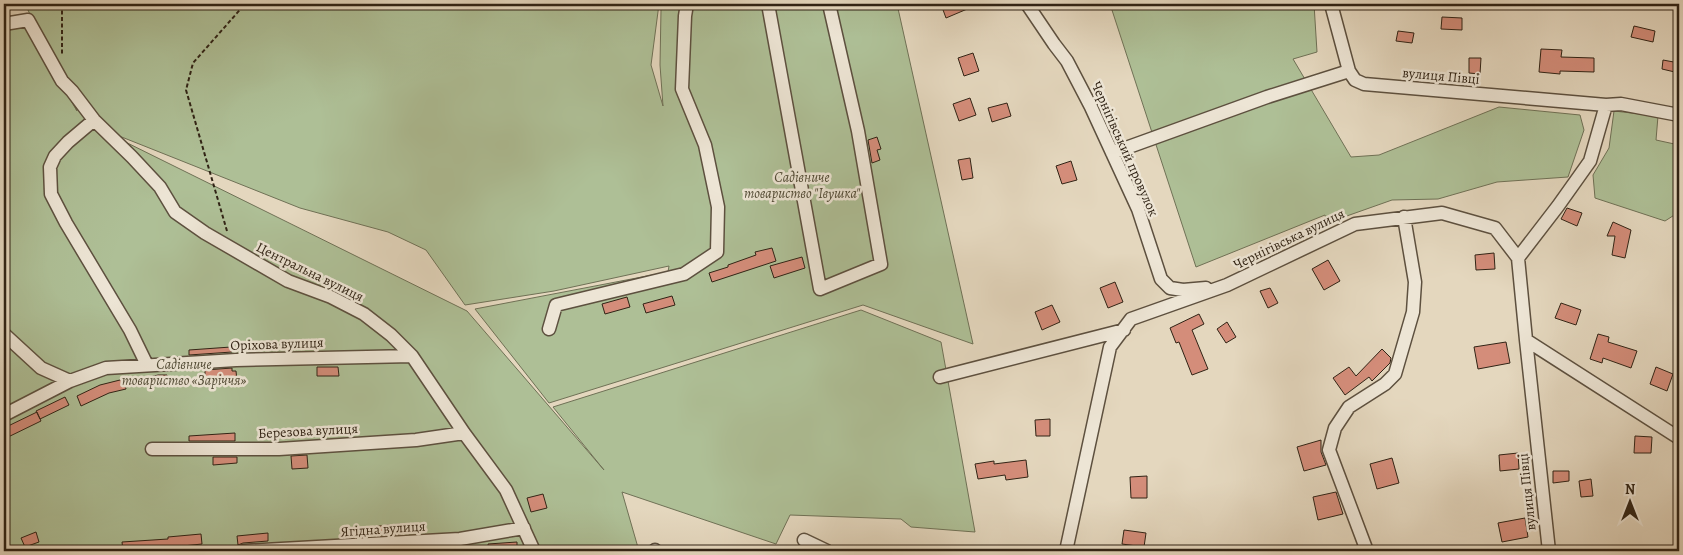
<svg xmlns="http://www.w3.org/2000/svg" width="1683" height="555" font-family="Alegreya,serif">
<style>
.green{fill:#aebf96;stroke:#6f7156}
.building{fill:#d48d7a;stroke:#302315}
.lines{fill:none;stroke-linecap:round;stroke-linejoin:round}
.minor-casing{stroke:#5d503f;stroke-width:15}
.path{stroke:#302315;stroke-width:2;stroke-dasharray:4 2.5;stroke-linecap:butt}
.minor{stroke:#ede5d5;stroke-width:12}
.labels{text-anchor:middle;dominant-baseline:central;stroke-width:5;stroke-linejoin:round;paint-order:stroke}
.street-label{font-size:14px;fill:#302315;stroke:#ede5d5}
.park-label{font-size:14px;font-style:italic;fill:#504a35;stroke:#ede5d5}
</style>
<rect width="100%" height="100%" fill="#e4d7be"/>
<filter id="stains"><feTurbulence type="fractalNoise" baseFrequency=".004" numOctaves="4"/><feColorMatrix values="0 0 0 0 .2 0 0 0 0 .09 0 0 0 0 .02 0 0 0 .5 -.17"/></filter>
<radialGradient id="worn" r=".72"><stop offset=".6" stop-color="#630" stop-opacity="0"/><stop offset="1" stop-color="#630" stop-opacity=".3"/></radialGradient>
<path class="green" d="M25,4H659L651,65L663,106L660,65L661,10L663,4H897L973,344L863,305L549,403L475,309L668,272L669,266L554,291L465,305L426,250L388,232L300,208L89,124L467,311L604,470L553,407L861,310L941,342L975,532L911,527L901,519L790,515L776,544L622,492L639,551H4V29L26,25L77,111Z
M1110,4H1314L1317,52L1293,59L1351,157L1379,155L1499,107L1580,115L1584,130L1568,177L1497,182L1438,199L1392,200L1327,223L1325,215L1196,267Z
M1614,111L1658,116L1656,140L1679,145V212L1665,221L1595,198L1593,175L1609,148Z"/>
<path class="building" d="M949,4H979L946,18L942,7Z
M1442,17L1462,18V30L1441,29Z
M1634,26L1655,31L1653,42L1631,37Z
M1398,31L1414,33L1412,43L1396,41Z
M1541,49L1562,50L1561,57L1594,58V72L1560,71V74L1539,72Z
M973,53L979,71L964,76L958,58Z
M1469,58H1481L1480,74L1469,73Z
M1663,60L1679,63V73L1662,69Z
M970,98L976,115L959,121L953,104Z
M1007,103L1011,116L992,122L988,108Z
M877,137L881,149L877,150L880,160L872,163L868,140Z
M970,158L973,178L962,180L958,160Z
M1071,161L1077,180L1062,184L1056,166Z
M1567,208L1582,213L1577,226L1561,219Z
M1613,222L1631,230L1625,258L1612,255L1615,236H1607Z
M772,248L776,261L712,282L709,273L728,267V265L756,255L755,252Z
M1494,253L1495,269L1476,270L1475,255Z
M802,257L805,268L774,278L770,266Z
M1328,260L1340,281L1324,290L1312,269Z
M1115,282L1123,302L1108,308L1100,288Z
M1270,288L1278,303L1268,308L1260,291Z
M672,296L675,305L646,313L643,304Z
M627,297L630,307L605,314L602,304Z
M1561,303L1581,310L1576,325L1555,318Z
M1052,305L1060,322L1042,330L1035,312Z
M1199,314L1204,324L1192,330L1208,369L1192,375L1179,342L1176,343L1170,328Z
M1227,322L1236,337L1226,343L1217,329Z
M1598,334L1609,337L1608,342L1637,351L1631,368L1603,358L1602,363L1590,359Z
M1506,342L1510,363L1478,369L1474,347Z
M231,347L232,352L189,355V350Z
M1382,349L1391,358L1390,363L1372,381L1369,377L1345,395L1333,378L1349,367L1356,376Z
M317,367H338L339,376H317Z
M1656,367L1673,374L1667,391L1650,384Z
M232,368V371H236L237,381L205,382V370Z
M158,375H167V385L130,386V382Z
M124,379L126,389L109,393L81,406L77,396L100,385Z
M65,397L69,405L40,419L36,411Z
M37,412L41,421L4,439V428Z
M1050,419V436H1036L1035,420Z
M235,433V441H189V436Z
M1635,436L1652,437L1651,453H1634Z
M1321,440V452L1326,465L1304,471L1297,447Z
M1518,453L1519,469L1500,471L1499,455Z
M307,455L308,468L292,469L291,456Z
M213,457H237V463L213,465Z
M1392,458L1399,483L1377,489L1370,464Z
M1026,460L1028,477L1006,480L1005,475L978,479L975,464L994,461V464Z
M1553,471H1569V481L1553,483Z
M1147,476V498H1131L1130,477Z
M1591,479L1593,496L1581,497L1579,481Z
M1336,492L1343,514L1318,520L1313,497Z
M543,494L547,508L531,512L527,498Z
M1525,518L1528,537L1502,542L1498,523Z
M400,524L401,534L359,536V528Z
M1124,530L1146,533L1144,547L1122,544Z
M36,532L39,542L25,547L21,538Z
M268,533V541L243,543L238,545L237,536Z
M201,534L202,544L154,549V550L123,551L122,542L168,539V537Z
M517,542V551H489L488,544Z"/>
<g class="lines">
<defs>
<path id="minor" d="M768,4L820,289L881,264L858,131L829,4
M1027,4L1054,44L1067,61L1091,107L1138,209L1161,279L1170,288L1183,290L1206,288
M1331,4L1349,71L1355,80L1364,84L1606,105L1621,104L1679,115
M4,24L28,20L62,81L72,91L94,120L132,157L160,187L175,212L205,233L288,281L331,297L364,314L391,335L412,356L464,433L506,490L534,551
M94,120L68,142L55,156L50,167L51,194L66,223L130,330L147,365
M1112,153L1267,97L1349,71
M1518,258L1558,206L1590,161L1606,105
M549,329L556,305L684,274L717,252L718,207L705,145L682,89L685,16L687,4
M4,334L41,368L70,381
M1526,340L1549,551
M940,377L1124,330
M4,415L70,381L106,368L236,360L412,356
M152,449H279L416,440L464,433
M804,540L827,551
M655,550V551
M243,551L460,539L524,528
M1066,551L1110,347L1131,319L1227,285L1355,224L1442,213L1495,228L1518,258L1526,340L1679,438
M1367,551L1329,450L1335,428L1349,407L1385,384L1395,374L1413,312L1415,282L1404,217"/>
</defs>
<use href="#minor" class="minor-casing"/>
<path class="path" d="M62,4V54
M227,231L186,90L193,63L245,4"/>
<use href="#minor" class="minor"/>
</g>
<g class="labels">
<g class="street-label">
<text transform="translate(1441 76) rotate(5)">вулиця Півці</text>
<text transform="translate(1125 149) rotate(66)">Чернігівський провулок</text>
<text transform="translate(1289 239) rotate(-26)">Чернігівська вулиця</text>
<text transform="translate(310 272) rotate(26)">Центральна вулиця</text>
<text transform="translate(277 344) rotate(-2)">Оріхова вулиця</text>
<text transform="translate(308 431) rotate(-3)">Березова вулиця</text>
<text transform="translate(1527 492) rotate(-96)">вулиця Півці</text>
<text transform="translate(383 529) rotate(-4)">Ягідна вулиця</text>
</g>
<g class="park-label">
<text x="802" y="177">Садівниче<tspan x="802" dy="16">товариство "Івушка"</tspan></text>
<text x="184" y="364">Садівниче<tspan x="184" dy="16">товариство «Заріччя»</tspan></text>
</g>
</g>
<rect width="1683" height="555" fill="none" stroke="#e4d7be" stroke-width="20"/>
<rect x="5" y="5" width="1673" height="545" fill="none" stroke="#302315" stroke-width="2.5"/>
<rect x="10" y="10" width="1663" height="535" fill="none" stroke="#302315"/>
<g transform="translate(1630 502)" stroke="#ede5d5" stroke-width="4" paint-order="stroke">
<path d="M0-4L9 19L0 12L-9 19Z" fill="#302315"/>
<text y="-8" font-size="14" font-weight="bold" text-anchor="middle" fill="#302315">N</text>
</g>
<rect width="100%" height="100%" filter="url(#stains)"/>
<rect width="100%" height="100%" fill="url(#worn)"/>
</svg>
